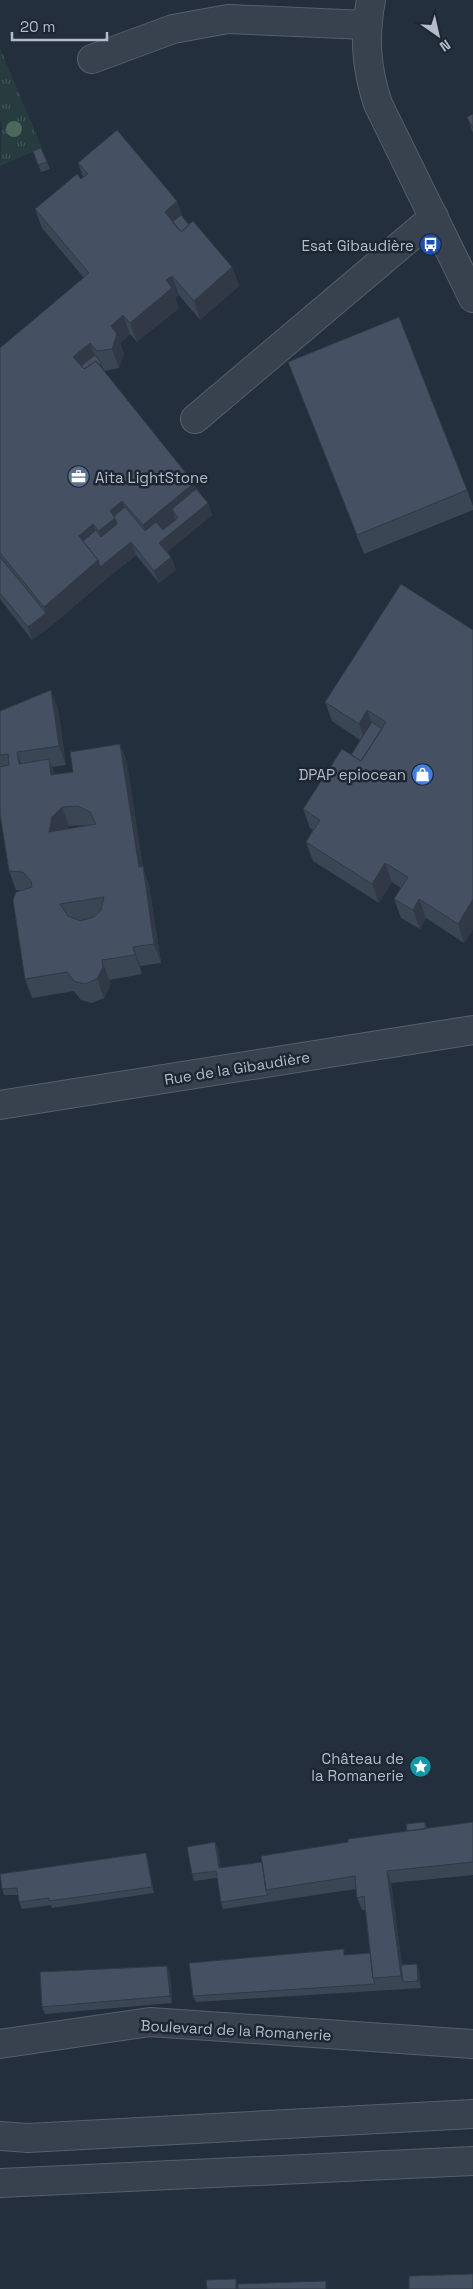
<svg xmlns="http://www.w3.org/2000/svg" width="473" height="2289" font-family="'Space Grotesk',sans-serif">
<style>
.grass{fill:url(#grass-tufts)}
.lines{fill:none;stroke-linecap:round;stroke-linejoin:round}
.minor-casing{stroke:#565f6c;stroke-width:30}
.minor{stroke:#38414e;stroke-width:28}
.tree{fill:#4b6a5d}
.wall{fill:#3b4654;fill-rule:evenodd}
.shaded-wall{fill:#303945}
.building{fill:#455162;stroke:#303945;fill-rule:evenodd}
.labels{text-anchor:middle;dominant-baseline:central;stroke-width:5;stroke-linejoin:round;paint-order:stroke}
.poi-label{font-size:15px;fill:#b4bcc9;stroke:#1d2633;text-anchor:end}
.street-label{font-size:15px;fill:#b4bcc9;stroke:#1d2633}
</style>
<defs>
<pattern id="grass-tufts" width="24" height="20" patternUnits="userSpaceOnUse" patternTransform="scale(1.25)"><rect width="24" height="20" fill="#263c3f"/><path d="M3 7l-1-3M5 7V3M7 7l1-3M15 17l-1-3M17 17v-4M19 17l1-3" fill="none" stroke="#435659"/></pattern>
</defs>
<rect width="100%" height="100%" fill="#242f3e"/>
<path class="grass" d="M0,48L42,148L0,166L2,128L0,118Z"/>
<g class="lines">
<defs>
<path id="minor" d="M371,0C364,37 366,68 378,104L473,298
M92,59L173,29L228,19L366,25
M195,419L434,217
M0,1105L473,1030
M0,2044L150,2022L473,2044
M0,2136L28,2138L473,2114
M0,2183L473,2161"/>
</defs>
<use href="#minor" class="minor-casing"/>
<use href="#minor" class="minor"/>
</g>
<circle class="tree" cx="14" cy="129" r="8"/>
<path class="wall" d="M473,114V133L467,117Z
M33,151L47,162L50,169L41,172Z
M78,163L177,201L183,218L189,225L232,267L239,286L200,320L179,295L175,298L179,308L137,342L130,334L120,343L124,353L119,368L104,371L208,503L212,515L167,552L171,557L176,570L159,583L136,555L105,580L51,626L32,640L0,599V348L84,278L42,228L35,209L83,177Z
M288,362L467,490L473,506V510L364,554Z
M473,630V929L464,943L426,918L420,929L401,918L394,899L401,888L392,882L379,903L313,861L306,842L313,830L310,828L303,809L351,755L360,740L332,721L325,702Z
M58,709L66,765L52,767L55,774L73,772L120,744L127,763L143,868L149,885L161,963L140,966L142,974L109,980L110,986L104,998L92,1003L81,1000L74,991L32,998L25,979L22,890H16L9,871L0,814V711ZM85,825H86L67,829L69,826Z
M425,1822L427,1828L473,1822V1875L391,1883L402,1965L417,1964L419,1971L421,1988L196,2002L193,1996L346,1955L370,1953L365,1910H362L357,1898L356,1889L223,1909L221,1902L217,1878L194,1881L192,1874L215,1842L218,1849L220,1868L262,1862L348,1842L407,1831Z
M146,1853L148,1860L154,1893L52,1908L51,1905L22,1909L19,1902L18,1895H4L2,1889Z
M170,1973L172,2003L45,2014L42,2007Z"/>
<path class="shaded-wall" d="M177,201L184,220L174,230L165,212Z
M232,267L239,286L200,320L194,301Z
M172,276L179,295L175,298L179,308L137,342L130,323L166,280Z
M123,315L130,334L120,343L124,353L119,368L112,349L111,326Z
M90,343L97,362L82,374L73,357Z
M101,363L104,370L100,373L95,368Z
M194,483L201,502L172,509L176,522L150,544L143,525Z
M122,501L129,520L106,550L99,531L110,511Z
M208,503L212,515L164,555L159,543Z
M93,524L100,543L89,552L79,536Z
M131,542L136,555L105,580L51,626L44,607L98,560Z
M171,557L176,570L159,583L154,571Z
M46,613L51,626L32,640L28,627Z
M51,690L58,709L66,765L59,746Z
M367,710L374,729L366,743L359,724Z
M120,744L127,763L143,868L149,885L161,963L154,944L139,867Z
M17,752L24,771L19,764Z
M49,759L56,778L51,775Z
M62,807L69,826L59,836L49,832L52,817Z
M385,863L392,882L379,903L372,884Z
M419,899L426,918L420,929L413,910Z
M473,899V929L464,943L458,924Z
M133,947L140,966L142,974L135,955Z
M102,960L109,980L110,986L104,998L97,979Z
M215,1842L218,1849L222,1875L219,1868Z
M146,1853L148,1860L154,1893L152,1887Z
M387,1871L391,1883L404,1982H403L401,1976Z
M417,1964L419,1971L421,1988L418,1981Z
M167,1966L170,1973L172,2003L170,1996Z
M236,2279L240,2289H236Z"/>
<path class="building" d="M473,114V128L467,117Z
M117,130L177,201L165,212L181,232L193,221L232,267L194,301L172,276L166,280L172,288L130,323L123,315L111,326L117,334L112,349L97,351L90,343L73,357L84,369L96,361L194,483L143,525L122,501L110,511L115,518L99,531L93,524L79,536L98,560L44,607L0,553V348L89,273L35,209L77,174L81,179L88,174L78,163Z
M41,148L47,162L38,165L33,151Z
M181,215L189,225L181,232L172,222Z
M399,317L467,490L357,535L288,362Z
M95,355L101,363L99,365L96,361L84,369L81,366Z
M196,489L208,503L159,543L171,557L154,571L131,542L100,567L98,560L83,541L96,530L101,537L117,524L114,516L125,507L145,531L156,522L163,530L178,518L172,509Z
M0,557L46,613L28,627L0,593Z
M401,584L473,630V899L458,924L419,899L413,910L394,899L408,877L385,863L372,884L306,842L320,820L303,809L342,749L361,761L386,722L367,710L359,724L325,702Z
M51,690L59,746L17,752L19,764L49,759L51,775L73,772L70,752L120,744L139,867L143,866L154,944L133,947L135,955L102,960L103,967L97,979L85,984L74,981L67,972L25,979L13,900L16,892L32,887L31,881L23,872L9,871L0,814V767L9,765L8,754L0,755V711ZM78,806L90,812L96,824L49,832L52,817L62,807ZM104,897L101,910L94,917L80,921L68,916L60,904Z
M372,722L382,729L361,761L351,755Z
M425,1822V1829L407,1831L406,1824Z
M473,1822V1862L387,1871L401,1976L373,1978L364,1896L357,1898L355,1876L266,1890L261,1856L348,1842V1839Z
M215,1842L219,1868L262,1862L266,1890L268,1895L221,1902L216,1871L192,1874L187,1847Z
M146,1853L152,1887L49,1901V1898L19,1902L17,1888L2,1889L0,1874Z
M344,1949V1955L370,1953L373,1978L375,1984L193,1996L189,1963Z
M417,1964L418,1981L403,1982L401,1965Z
M167,1966L170,1996L42,2007L40,1972Z
M473,2274V2289H409V2276Z
M236,2279V2289H207L206,2280Z
M326,2281V2289H238V2284Z"/>
<defs>
<symbol id="bus-disc" viewBox="-11 -11 22 22"><circle r="9.5" fill="#1a4fb4" stroke="#1d2633"/><path d="M-5-6H5V4H4V6H2V4H-2V6H-4V4H-5ZM-3.5-4V0h7V-4ZM-3.5 1.2v1.5H-2V1.2ZM2 1.2v1.5H3.5V1.2Z" fill="#fff"/></symbol>
<symbol id="office-disc" viewBox="-11 -11 22 22"><circle r="9.5" fill="#5c6f8a" stroke="#1d2633"/><path d="M-6-3h4V-5.5h4V-3h4V5H-6ZM-1-4.5V-3h2v-1.5ZM-6 0V1H6V0Z" fill="#fff"/></symbol>
<symbol id="shop-disc" viewBox="-11 -11 22 22"><circle r="9.5" fill="#3f7fe0" stroke="#1d2633"/><path d="M-5-2.5h2.3a2.7 3.5 0 0 1 5.4 0H5L5.5 6h-11ZM-1.5-2.5h3a1.5 2.3 0 0 0-3 0Z" fill="#fff"/></symbol>
<symbol id="sight-disc" viewBox="-11 -11 22 22"><circle r="9.5" fill="#0f9aa8" stroke="#1d2633"/><path d="M0-6L1.8-2.2L6-1.7L2.9 1.2L3.7 5.4L0 3.3L-3.7 5.4L-2.9 1.2L-6-1.7L-1.8-2.2Z" fill="#fff"/></symbol>
</defs>
<g fill-rule="evenodd">
<use href="#bus-disc" x="418" y="232" width="25" height="25"/>
<use href="#office-disc" x="66" y="464" width="25" height="25"/>
<use href="#shop-disc" x="410" y="762" width="25" height="25"/>
<use href="#sight-disc" x="408" y="1754" width="25" height="25"/>
</g>
<g class="labels">
<g class="poi-label">
<text x="414" y="245">Esat Gibaudière</text>
<text x="95" y="477" text-anchor="start">Aita LightStone</text>
<text x="406" y="774">DPAP epiocean</text>
<text x="404" y="1758">Château de<tspan x="404" dy="17">la Romanerie</tspan></text>
</g>
<g class="street-label">
<text transform="translate(237 1068) rotate(-9)">Rue de la Gibaudière</text>
<text transform="translate(236 2030) rotate(3)">Boulevard de la Romanerie</text>
</g>
</g>
<g transform="translate(438 35) rotate(146)" stroke="#1d2633" stroke-width="4" paint-order="stroke">
<path d="M0-4L9 19L0 12L-9 19Z" fill="#b4bcc9"/>
<text y="-8" font-size="14" font-weight="bold" text-anchor="middle" fill="#b4bcc9">N</text>
</g>
<path d="M12 32v8h95v-8" fill="none" stroke="#b4bcc9" stroke-width="2.5"/>
<text x="20" y="32" font-size="15" fill="#b4bcc9" stroke="#1d2633" stroke-width="4" paint-order="stroke">20 m</text>
</svg>
